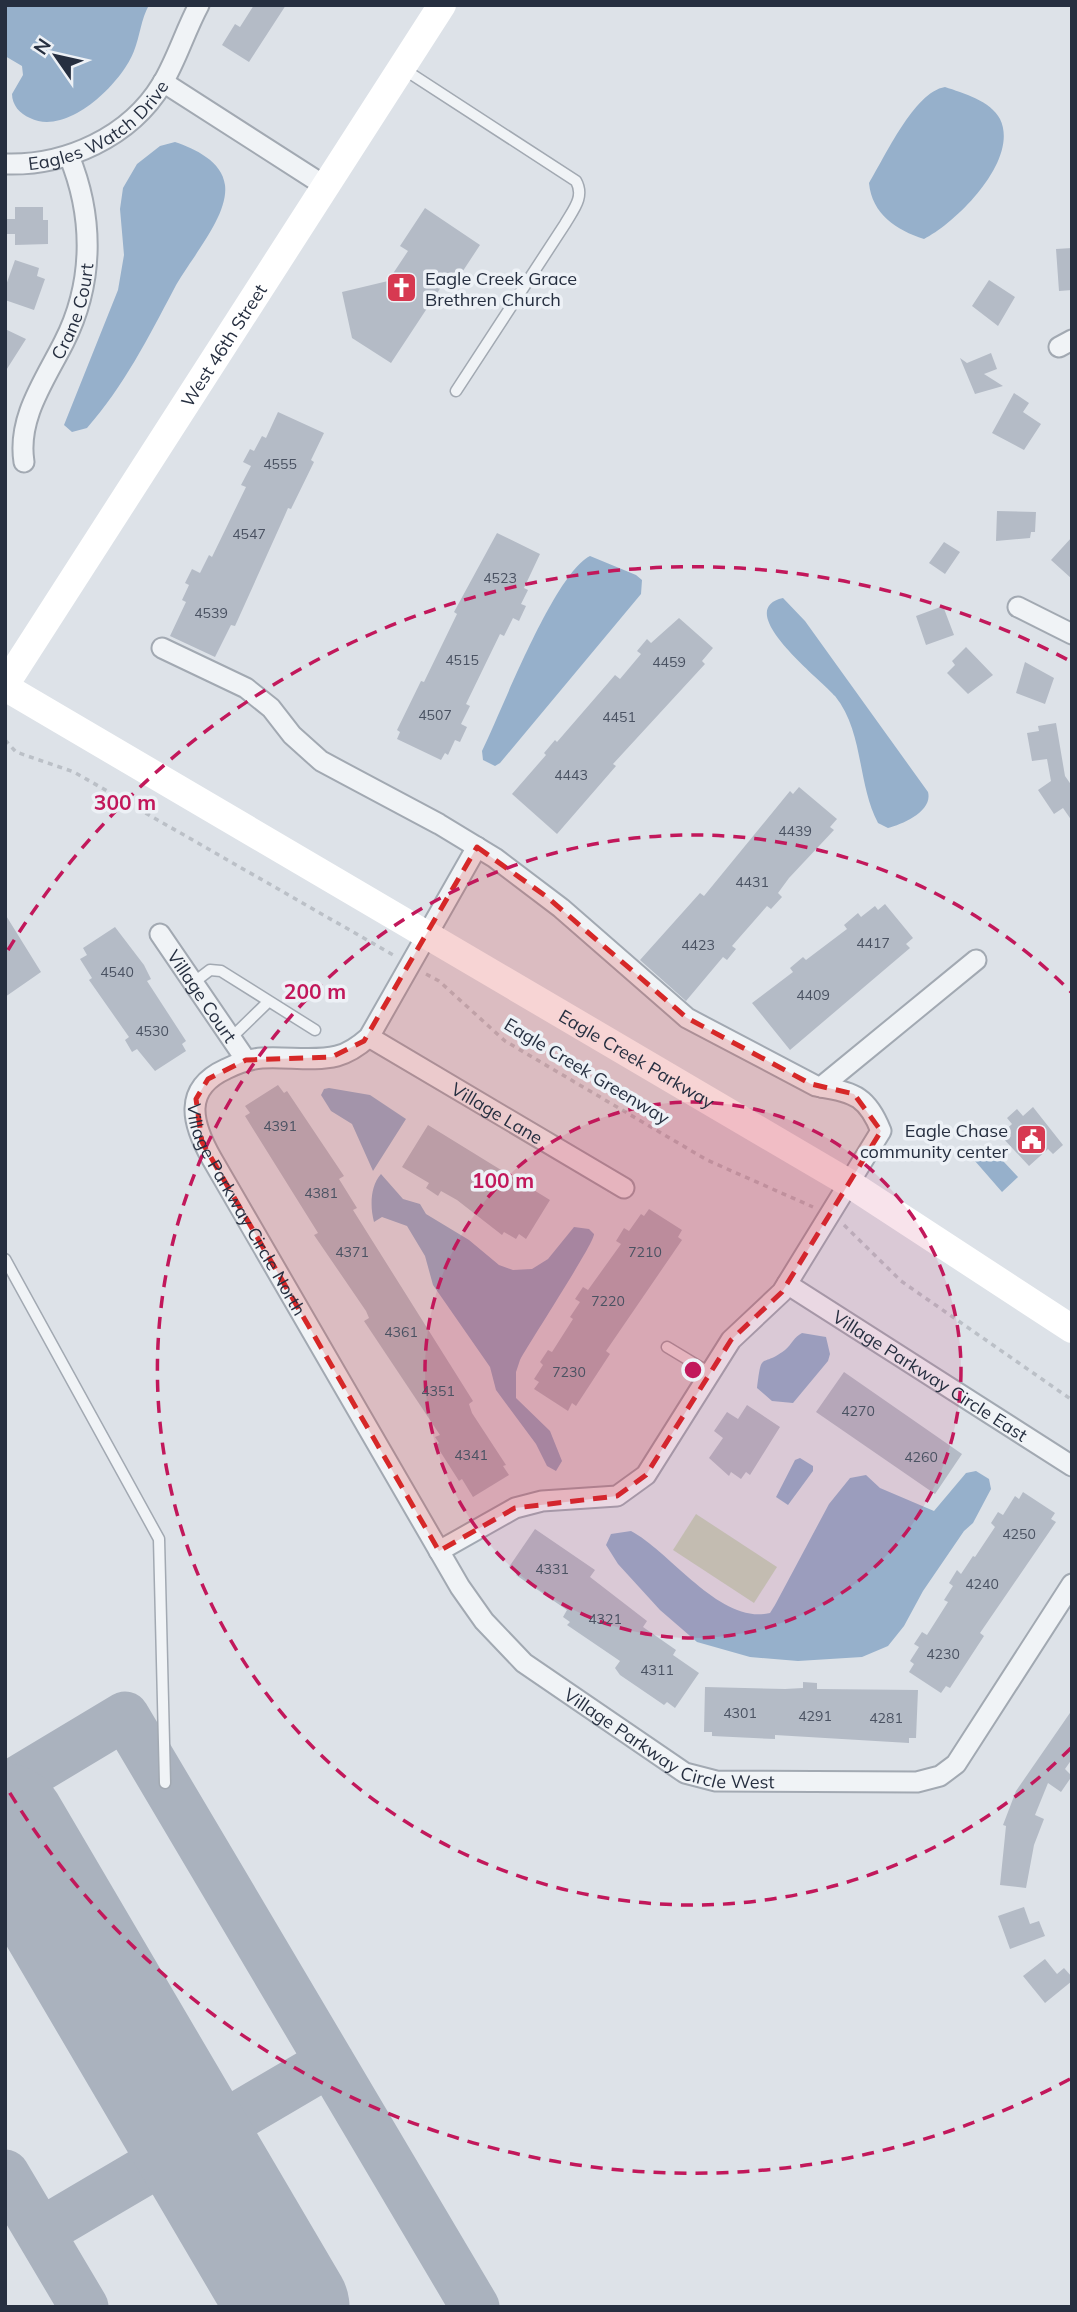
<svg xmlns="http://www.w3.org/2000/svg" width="1077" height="2312" font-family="Mulish,sans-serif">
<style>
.green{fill:#c3d3be}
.water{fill:#96b0cb}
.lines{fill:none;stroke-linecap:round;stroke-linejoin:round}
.taxiway{stroke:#aab2be;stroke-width:49}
.runway{stroke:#aab2be;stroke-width:121}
.building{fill:#b4bbc6}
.lane-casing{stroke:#a2a9b2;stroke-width:13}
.street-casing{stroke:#a2a9b2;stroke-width:23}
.path{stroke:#bbc0c7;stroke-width:3.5;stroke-dasharray:5 5;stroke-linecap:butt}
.lane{stroke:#f0f3f6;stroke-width:10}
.street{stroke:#f0f3f6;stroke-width:19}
.secondary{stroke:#fff;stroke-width:28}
.marked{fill:#d62828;fill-opacity:0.2;stroke:#d62828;stroke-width:5;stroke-dasharray:14 9;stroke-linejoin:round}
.ring{fill:none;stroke:#c2185b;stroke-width:3.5;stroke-dasharray:12 9}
.labels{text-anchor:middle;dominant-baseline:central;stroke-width:7;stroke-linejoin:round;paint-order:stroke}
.number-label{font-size:14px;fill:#4a5262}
.street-label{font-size:18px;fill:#262f40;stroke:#edf1f6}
.poi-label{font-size:18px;fill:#262f40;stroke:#edf1f6;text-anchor:start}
.centre{fill:#c2185b;stroke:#edf1f6;stroke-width:3.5}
.ring-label{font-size:21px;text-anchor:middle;font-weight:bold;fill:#c2185b;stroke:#edf1f6;stroke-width:7;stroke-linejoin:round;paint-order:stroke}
</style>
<rect width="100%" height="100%" fill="#dde2e8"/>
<path class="green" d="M696,1514L777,1567L754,1603L673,1550Z"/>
<path class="water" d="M5,5H149C141,19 140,36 134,51C122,83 67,137 30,118C20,114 12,105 12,94L23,75L22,66L5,56Z
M945,87C963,93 991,101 1000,119C1020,160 956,223 924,239C896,230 872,214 869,183C885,157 914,92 945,87Z
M175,142C195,149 222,161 225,185C229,217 189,260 174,289C148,338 124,386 87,428L72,432L64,425L118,290L124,255L120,209L123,188L137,164L160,146Z
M590,556L636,575L642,580L641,594L500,763L495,766L483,760L482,751C502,710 554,574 590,556Z
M783,598L805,621L928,792C933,811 903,824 888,828L878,823C857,783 864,732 835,696C823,681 730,610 783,598Z
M329,1088L370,1095L406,1119L373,1171L352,1124L331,1111L321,1095L324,1089Z
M990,1147L1018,1177L1002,1192L975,1161Z
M381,1174L403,1199L420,1204L426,1214L469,1240L499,1265L513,1270L532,1269L548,1259L574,1227L589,1229L594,1234C595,1242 529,1343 520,1360L516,1372V1398L550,1431L562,1461L556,1471L547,1466L536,1444L496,1390L490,1367L433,1285L425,1256L407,1226L382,1217L374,1222C370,1207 370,1186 381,1174Z
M802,1333L826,1337L830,1354L828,1361L793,1403L772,1401L757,1388C762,1349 760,1369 785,1350C792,1344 794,1337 802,1333Z
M800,1458L813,1466V1471L788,1505L776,1497L795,1460Z
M976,1471L989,1479L991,1489L973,1523L964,1531L923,1591L904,1626L888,1646L862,1657L798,1661L750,1657L697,1642L660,1610L618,1564L606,1545L611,1534L631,1531C671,1552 720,1625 770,1613L775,1605L829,1504L850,1478L866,1475L880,1488L934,1511L966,1473Z"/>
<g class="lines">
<path class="taxiway" d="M5,1788L125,1716L475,2307
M5,2174L84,2307
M51,2226L330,2062"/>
<path class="runway" d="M5,1824L289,2307"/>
</g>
<path class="building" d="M254,5H286L249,62L222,45L235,24L240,27Z
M15,207H43V220H48V244L15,245V234H6L7,219H15Z
M425,208L480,245L455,283L447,278L391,363L352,338L342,292L388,281L408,251L400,246Z
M1072,248V290L1059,291L1056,249Z
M15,260L39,268L37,276L45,279L34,310L5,300V288Z
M989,280L1015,297L998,326L972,306Z
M5,329L26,339L5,372Z
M991,353L997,369L984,374L1003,386L975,394L960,358L967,363Z
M1014,393L1029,403L1023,412L1041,424L1024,450L992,433Z
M278,412L324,433L311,460L314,462L291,509L288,508L285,515L235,626L231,625L215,657L170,636L186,602L182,600L189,585L185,583L192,569L200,573L209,555L212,557L246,487L241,485L251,466L243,462L250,449L254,451L262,436L266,438Z
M997,511L1036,512L1035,532H1031L1030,538L996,541Z
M497,533L540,554L524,588L528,590L521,604L526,606L519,621L513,618L504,636L500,634L466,704L470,706L461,724L467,727L460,742L455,740L448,755L445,753L441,760L397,739L400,732L397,730L421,681L424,682L457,614L454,612Z
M1072,537V579L1051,560Z
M944,542L960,552L945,574L929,563Z
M943,606L954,635L926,645L916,616Z
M679,618L713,648L702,661L705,664L613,764L616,766L557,834L512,794L546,755L544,753L555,740L557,742L615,675L620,679L641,654L637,651L647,639L651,643Z
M966,647L993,675L968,694L947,673L955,665L952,661Z
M1025,662L1054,678L1045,704L1016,693Z
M1056,723L1065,776L1072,786V821L1063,808L1054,814L1038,790L1051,781L1047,759L1032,761L1027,733L1039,731L1038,726Z
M799,787L837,819L830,827L834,830L789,878L778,893L782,897L771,909L767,906L732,946L736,949L727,960L723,957L686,1001L640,960L700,893L704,896L790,791L793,794Z
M885,904L913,938L906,944L910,948L790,1050L752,1003L793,972L790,968L803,957L806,960L847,929L844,925L858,913L861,917L875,906L878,910Z
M5,914L41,972L5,997Z
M115,927L144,965L151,979L147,981L186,1041L182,1044L186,1051L155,1071L137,1049L132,1052L125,1040L129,1037L89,980L92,978L80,959L87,955L83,948Z
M278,1085L284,1093L287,1091L344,1176L339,1179L357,1208L353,1210L473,1401L469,1404L472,1413L506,1465L503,1466L509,1475L473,1497L462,1479L459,1481L436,1445L439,1443L435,1437L440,1435L364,1321L369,1318L366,1311L314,1235L318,1233L245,1116L250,1113L245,1106Z
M1033,1107L1063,1145L1053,1154L1048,1149L1029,1166L1000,1135L1012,1124L1007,1118L1017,1109L1023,1116Z
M428,1125L550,1200L526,1239L519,1234L516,1239L504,1232L502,1235L457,1200L441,1191L438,1196L426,1188L429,1183L402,1167Z
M649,1209L682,1230L678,1237L682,1240L606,1351L610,1354L576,1406L572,1403L568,1411L534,1389L539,1382L534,1379L543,1365L540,1362L548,1350L552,1352L573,1319L570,1317L580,1302L575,1299L583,1287L588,1290L621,1244L616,1241L624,1228L629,1231L641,1214L644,1216Z
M844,1372L962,1454L935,1494L816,1412Z
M747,1405L780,1427L750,1475L746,1472L741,1479L731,1472L729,1476L709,1458L723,1438L714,1431L727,1412L738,1419Z
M1023,1492L1055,1513L1051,1519L1056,1522L980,1633L984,1636L950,1688L946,1686L941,1693L909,1672L914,1664L910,1661L919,1647L914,1644L922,1632L927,1635L948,1602L944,1600L953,1586L949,1583L957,1570L961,1574L973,1556L975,1557L995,1527L991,1523L998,1512L1003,1515L1015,1496L1019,1499Z
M535,1529L595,1570L590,1577L647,1621L643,1627L676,1650L673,1655L699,1673L675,1708L667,1702L664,1705L620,1675L615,1668L620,1661L567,1625L570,1622L563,1617L567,1610L516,1575L518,1573L509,1567Z
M803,1682L817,1683V1689L918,1690L916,1738H909V1743L775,1735V1739L712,1736V1732H704L705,1687L785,1689L803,1688Z
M1072,1710V1759L1065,1769L1072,1776L1061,1792L1048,1783L1035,1815L1044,1819L1034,1845L1026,1888L1000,1885L1006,1826L1003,1825L1016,1791Z
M1024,1907L1030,1924L1039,1921L1045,1936L1010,1949L998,1916Z
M1045,1959L1057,1974L1064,1968L1072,1977V1981L1045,2003L1023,1976Z"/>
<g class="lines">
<defs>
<path id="lane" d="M402,68L576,181C585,197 573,210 565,224L456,391
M193,983L210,970L221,971L315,1030
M231,1038L268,1002
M5,1259L159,1539L165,1783
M667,1347L710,1373"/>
<g id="street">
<path d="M163,82L325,186"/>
<path id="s1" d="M5,164C66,166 130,137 162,84C177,59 185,31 199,5"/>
<path d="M1059,347L1072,340"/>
<path id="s2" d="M24,462C17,418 45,380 64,342C94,283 94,217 69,156"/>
<path d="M1018,607L1072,634"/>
<path d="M162,648L246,688L271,708L292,735L321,761L439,824L495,858L561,908L687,1018L816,1086L821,1087L976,960"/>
<path id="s3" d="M477,847L369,1037C360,1045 349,1053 337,1056C313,1062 286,1056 262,1058C248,1059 238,1063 226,1069C182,1089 192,1124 212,1159L460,1587L484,1621L524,1663L685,1773L716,1781L917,1782L940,1776L956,1764L1072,1584"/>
<path id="s4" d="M160,934L246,1060"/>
<path id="s5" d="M369,1037L624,1188"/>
<path id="s6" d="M787,1284L1072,1466"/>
<path d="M439,1551L515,1508L542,1501L617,1496L646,1475L731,1340L782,1292L881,1131C868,1098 855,1092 821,1087"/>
</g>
</defs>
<use href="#lane" class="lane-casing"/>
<use href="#street" class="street-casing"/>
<path class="path" d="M5,740L16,752L74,772L395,956
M426,974L439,981L505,1041L707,1160L813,1207
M844,1225L901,1281L1072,1400"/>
<use href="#lane" class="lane"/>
<use href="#street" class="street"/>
<g class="secondary">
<path id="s7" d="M5,685L442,5"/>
<path id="s8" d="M5,687L847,1182L1072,1329"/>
</g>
</g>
<path class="marked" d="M477,847L547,897L687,1018L811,1084L854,1094L881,1131L782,1292L731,1340L646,1475L617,1496L515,1508L439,1551L202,1142L196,1099L208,1079L246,1060L332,1057L364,1041Z"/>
<circle cx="693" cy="1370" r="268" fill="#c2185b" fill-opacity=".12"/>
<g class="ring">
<circle cx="693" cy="1370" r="268"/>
<path d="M1071 1748A535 535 0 1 1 1071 992"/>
<path d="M1070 2079A803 803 0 0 1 8 1790M8 950A803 803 0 0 1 1070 661"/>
</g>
<defs>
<symbol id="church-square" viewBox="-11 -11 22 22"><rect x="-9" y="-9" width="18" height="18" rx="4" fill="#d73951" stroke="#edf1f6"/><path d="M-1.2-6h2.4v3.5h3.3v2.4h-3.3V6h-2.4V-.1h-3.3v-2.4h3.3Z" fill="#fff"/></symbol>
<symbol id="civic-square" viewBox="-11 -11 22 22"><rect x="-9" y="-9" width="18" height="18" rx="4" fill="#d73951" stroke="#edf1f6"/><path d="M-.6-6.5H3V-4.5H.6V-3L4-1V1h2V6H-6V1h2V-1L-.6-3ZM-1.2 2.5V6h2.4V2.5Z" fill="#fff"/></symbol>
</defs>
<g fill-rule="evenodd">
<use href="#church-square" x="384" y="270" width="35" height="35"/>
<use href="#civic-square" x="1014" y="1122" width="35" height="35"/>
</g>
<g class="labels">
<g class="number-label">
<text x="280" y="464">4555</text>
<text x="249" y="534">4547</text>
<text x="500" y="578">4523</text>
<text x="211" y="613">4539</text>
<text x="462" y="660">4515</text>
<text x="669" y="662">4459</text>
<text x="435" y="715">4507</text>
<text x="619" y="717">4451</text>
<text x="571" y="775">4443</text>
<text x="795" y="831">4439</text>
<text x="752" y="882">4431</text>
<text x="873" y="943">4417</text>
<text x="698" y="945">4423</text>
<text x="117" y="972">4540</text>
<text x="813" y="995">4409</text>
<text x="152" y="1031">4530</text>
<text x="280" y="1126">4391</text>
<text x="321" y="1193">4381</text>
<text x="352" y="1252">4371</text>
<text x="645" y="1252">7210</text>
<text x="608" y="1301">7220</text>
<text x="401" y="1332">4361</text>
<text x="569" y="1372">7230</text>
<text x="438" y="1391">4351</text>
<text x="858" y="1411">4270</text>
<text x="471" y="1455">4341</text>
<text x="921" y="1457">4260</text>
<text x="1019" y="1534">4250</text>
<text x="552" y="1569">4331</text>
<text x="982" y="1584">4240</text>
<text x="605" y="1619">4321</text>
<text x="943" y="1654">4230</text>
<text x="657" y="1670">4311</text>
<text x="740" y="1713">4301</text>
<text x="815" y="1716">4291</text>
<text x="886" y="1718">4281</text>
</g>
<g class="street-label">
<text stroke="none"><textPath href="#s1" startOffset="105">Eagles Watch Drive</textPath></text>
<text stroke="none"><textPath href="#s2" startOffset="161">Crane Court</textPath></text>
<text stroke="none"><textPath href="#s7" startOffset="404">West 46th Street</textPath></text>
<text stroke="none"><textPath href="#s4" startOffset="75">Village Court</textPath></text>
<text stroke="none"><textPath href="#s8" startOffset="733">Eagle Creek Parkway</textPath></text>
<text transform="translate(587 1071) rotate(31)">Eagle Creek Greenway</text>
<text stroke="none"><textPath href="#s5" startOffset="149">Village Lane</textPath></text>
<text stroke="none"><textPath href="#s3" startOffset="536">Village Parkway Circle North</textPath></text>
<text stroke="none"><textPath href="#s6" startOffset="170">Village Parkway Circle East</textPath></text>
<text stroke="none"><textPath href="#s3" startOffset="1239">Village Parkway Circle West</textPath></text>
</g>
<g class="poi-label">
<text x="425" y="278">Eagle Creek Grace<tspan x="425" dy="21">Brethren Church</tspan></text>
<text x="1008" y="1130" text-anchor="end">Eagle Chase<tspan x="1008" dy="21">community center</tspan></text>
</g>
</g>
<circle cx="693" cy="1370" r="10" class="centre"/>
<g class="ring-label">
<text x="125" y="810">300 m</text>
<text x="315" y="999">200 m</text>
<text x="503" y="1188">100 m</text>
</g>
<rect width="1077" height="2312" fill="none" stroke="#262f40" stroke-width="14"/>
<g transform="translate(56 56) rotate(304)" stroke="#edf1f6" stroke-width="5" paint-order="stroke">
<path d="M0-5L12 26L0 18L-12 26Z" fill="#262f40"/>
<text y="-10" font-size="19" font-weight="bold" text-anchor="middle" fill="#262f40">N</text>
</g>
</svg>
